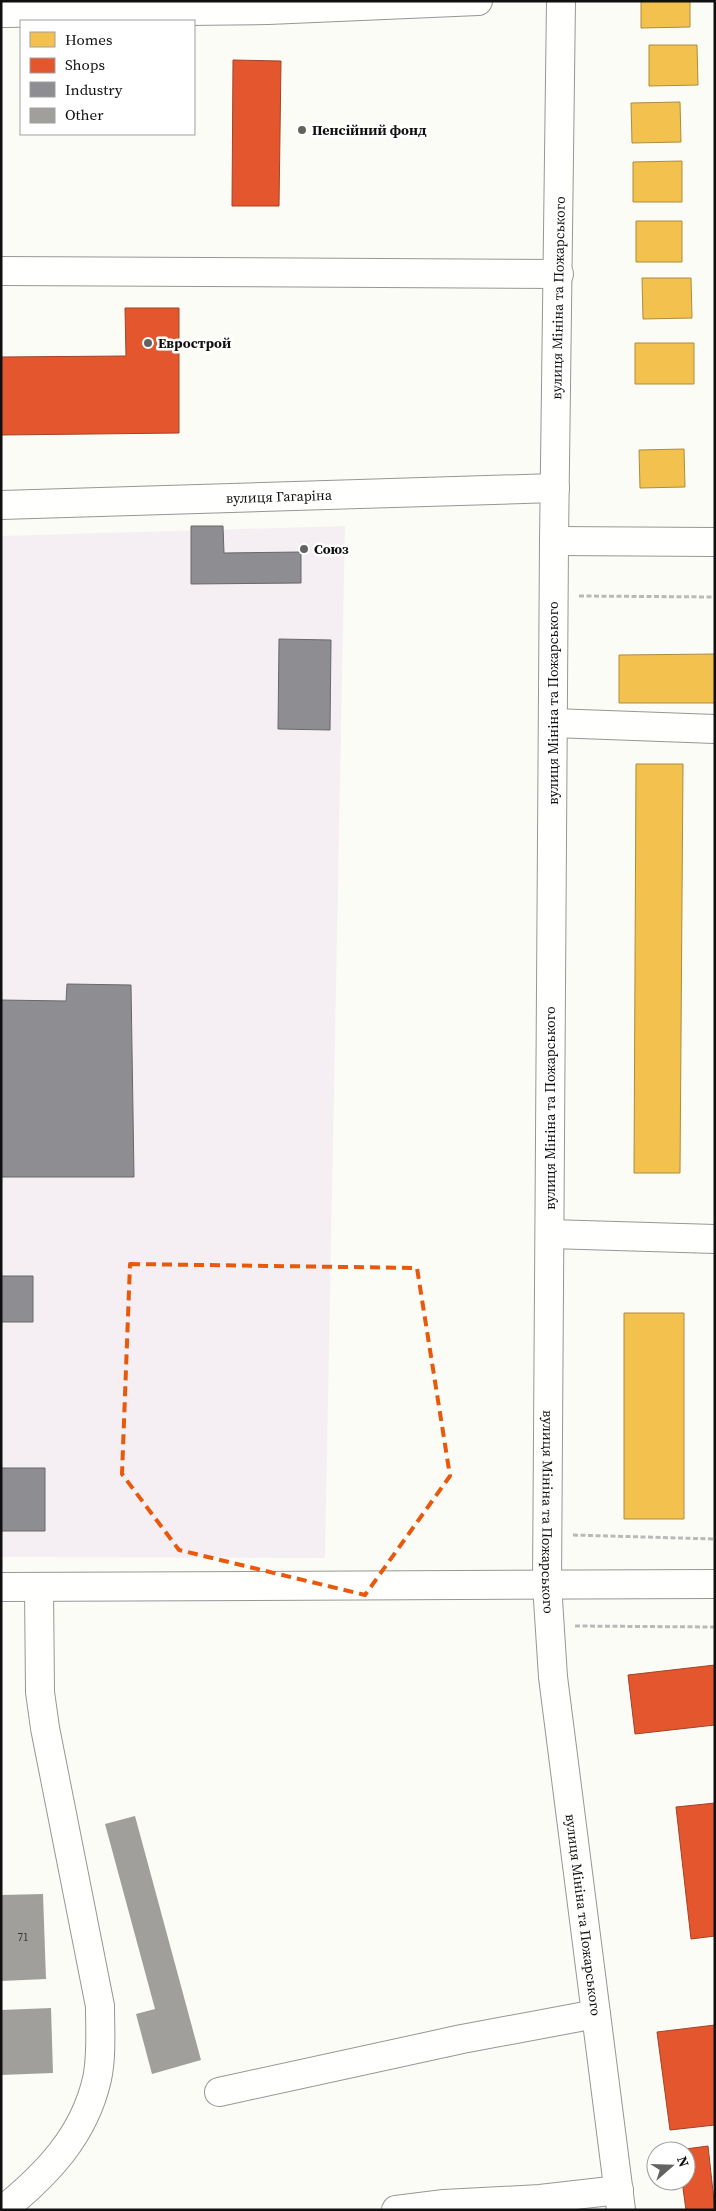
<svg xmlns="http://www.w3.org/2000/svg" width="716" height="2211" font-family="'Source Serif 4',serif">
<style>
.industrial{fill:#f5eff3}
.homes{fill:#f2c14e;stroke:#ae8c3b}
.shops{fill:#e4572e;stroke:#a44225}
.industry{fill:#8d8d92;stroke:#68686b}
.building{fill:#a09f9c}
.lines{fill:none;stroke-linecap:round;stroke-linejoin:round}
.minor-casing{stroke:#969694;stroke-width:30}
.path{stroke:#b9b9b8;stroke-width:3;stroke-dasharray:5 2.5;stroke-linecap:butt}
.minor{stroke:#fffffe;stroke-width:28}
.marked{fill:none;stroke:#e8590c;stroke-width:4;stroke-dasharray:10 6;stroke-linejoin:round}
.poi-dot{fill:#636361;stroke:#fff;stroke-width:2}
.labels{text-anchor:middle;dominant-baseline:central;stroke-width:5;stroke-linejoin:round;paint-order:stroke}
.number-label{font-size:11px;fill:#343433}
.poi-label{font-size:14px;font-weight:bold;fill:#101010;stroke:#fff;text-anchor:start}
.street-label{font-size:14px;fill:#101010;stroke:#fff}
</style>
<rect width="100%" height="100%" fill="#fcfcf7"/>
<path class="industrial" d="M345,526L325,1558L1,1557V536Z"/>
<path class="homes" d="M641,1H690V27L641,28Z
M649,45H697L698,85L649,86Z
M680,102L681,142L632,143L631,103Z
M682,161V202H633V162Z
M636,221H682V262H636Z
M642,278H691L692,318L643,319Z
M635,343H694V384H635Z
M684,449L685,487L640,488L639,450Z
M715,654V703H619V655Z
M636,764H683L680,1173H634Z
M624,1313H684V1519H624Z"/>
<path class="shops" d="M233,60L281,61L279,206H232Z
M125,308H179V433L1,435V357L126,356Z
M715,1665V1725L635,1734L628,1675Z
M715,1803V1936L691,1939L676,1807Z
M715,2025V2125L670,2130L657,2032Z
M708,2146L715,2210H686L682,2181H686V2151L678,2150Z"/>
<path class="industry" d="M191,526H223L224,553L301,552V583L191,584Z
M279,639L331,640L330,730L278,729Z
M67,984L131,985L134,1177H1V1000L66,1001Z
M1,1276H33V1322H1Z
M1,1468H45V1531H1Z"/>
<path class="building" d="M135,1816L201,2060L152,2074L136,2014L155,2009L105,1824Z
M43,1894L46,1979L1,1981V1895Z
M51,2008L53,2073L1,2075V2010Z"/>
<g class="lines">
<defs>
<g id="minor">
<path id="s1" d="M561,1L554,541L547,1584L553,1677L621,2210"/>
<path d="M1,13L268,10L478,1"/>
<path d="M1,271L559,274"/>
<path id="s2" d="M1,505L555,488"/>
<path d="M554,541L715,542"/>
<path d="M553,723L715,729"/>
<path d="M550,1234L715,1239"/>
<path d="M1,1587L715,1584"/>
<path d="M219,2092L462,2039L596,2014"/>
<path d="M3,2210C47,2174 84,2136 97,2079C102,2056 100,2030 100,2006L45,1728L40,1692L39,1587"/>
<path d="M396,2210L444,2204L540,2199L619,2190"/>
</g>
</defs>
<use href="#minor" class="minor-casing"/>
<path class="path" d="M579,596L715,597
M573,1535L715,1539
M575,1626L715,1627"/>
<use href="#minor" class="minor"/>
</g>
<path class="marked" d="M130,1264L417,1268L450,1476L365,1595L179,1550L122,1474Z"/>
<g class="poi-dot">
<circle cx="302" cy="130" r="5"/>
<circle cx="148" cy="343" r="5"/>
<circle cx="304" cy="549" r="5"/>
</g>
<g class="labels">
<g class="number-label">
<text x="23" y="1937">71</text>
</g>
<g class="poi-label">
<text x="312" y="130">Пенсійний фонд</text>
<text x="158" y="343">Еврострой</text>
<text x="314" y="549">Союз</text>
</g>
<g class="street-label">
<text transform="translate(558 298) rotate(-89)">вулиця Мініна та Пожарського</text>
<text stroke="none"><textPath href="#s2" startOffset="278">вулиця Гагаріна</textPath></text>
<text transform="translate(553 703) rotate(-90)">вулиця Мініна та Пожарського</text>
<text transform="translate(550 1108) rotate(-90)">вулиця Мініна та Пожарського</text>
<text stroke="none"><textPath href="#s1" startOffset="1511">вулиця Мініна та Пожарського</textPath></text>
<text stroke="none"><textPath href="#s1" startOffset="1916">вулиця Мініна та Пожарського</textPath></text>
</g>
</g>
<rect width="716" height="2211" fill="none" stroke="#101010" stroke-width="5"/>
<rect x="20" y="20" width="175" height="115" fill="#ffffff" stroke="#9f9f9f"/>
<rect x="30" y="32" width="25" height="15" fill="#f2c14e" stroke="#9f9f9f"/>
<text x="65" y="45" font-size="15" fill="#101010">Homes</text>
<rect x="30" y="58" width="25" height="15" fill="#e4572e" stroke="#9f9f9f"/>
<text x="65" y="70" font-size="15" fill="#101010">Shops</text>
<rect x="30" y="82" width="25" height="15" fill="#8d8d92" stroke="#9f9f9f"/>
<text x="65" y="95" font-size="15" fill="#101010">Industry</text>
<rect x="30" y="108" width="25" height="15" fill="#a09f9c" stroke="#9f9f9f"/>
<text x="65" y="120" font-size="15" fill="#101010">Other</text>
<g transform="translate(671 2166) rotate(70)"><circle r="24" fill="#ffffff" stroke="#9f9f9f"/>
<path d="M0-4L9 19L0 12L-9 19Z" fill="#636361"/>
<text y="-8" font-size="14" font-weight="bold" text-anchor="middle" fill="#101010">N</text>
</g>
</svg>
